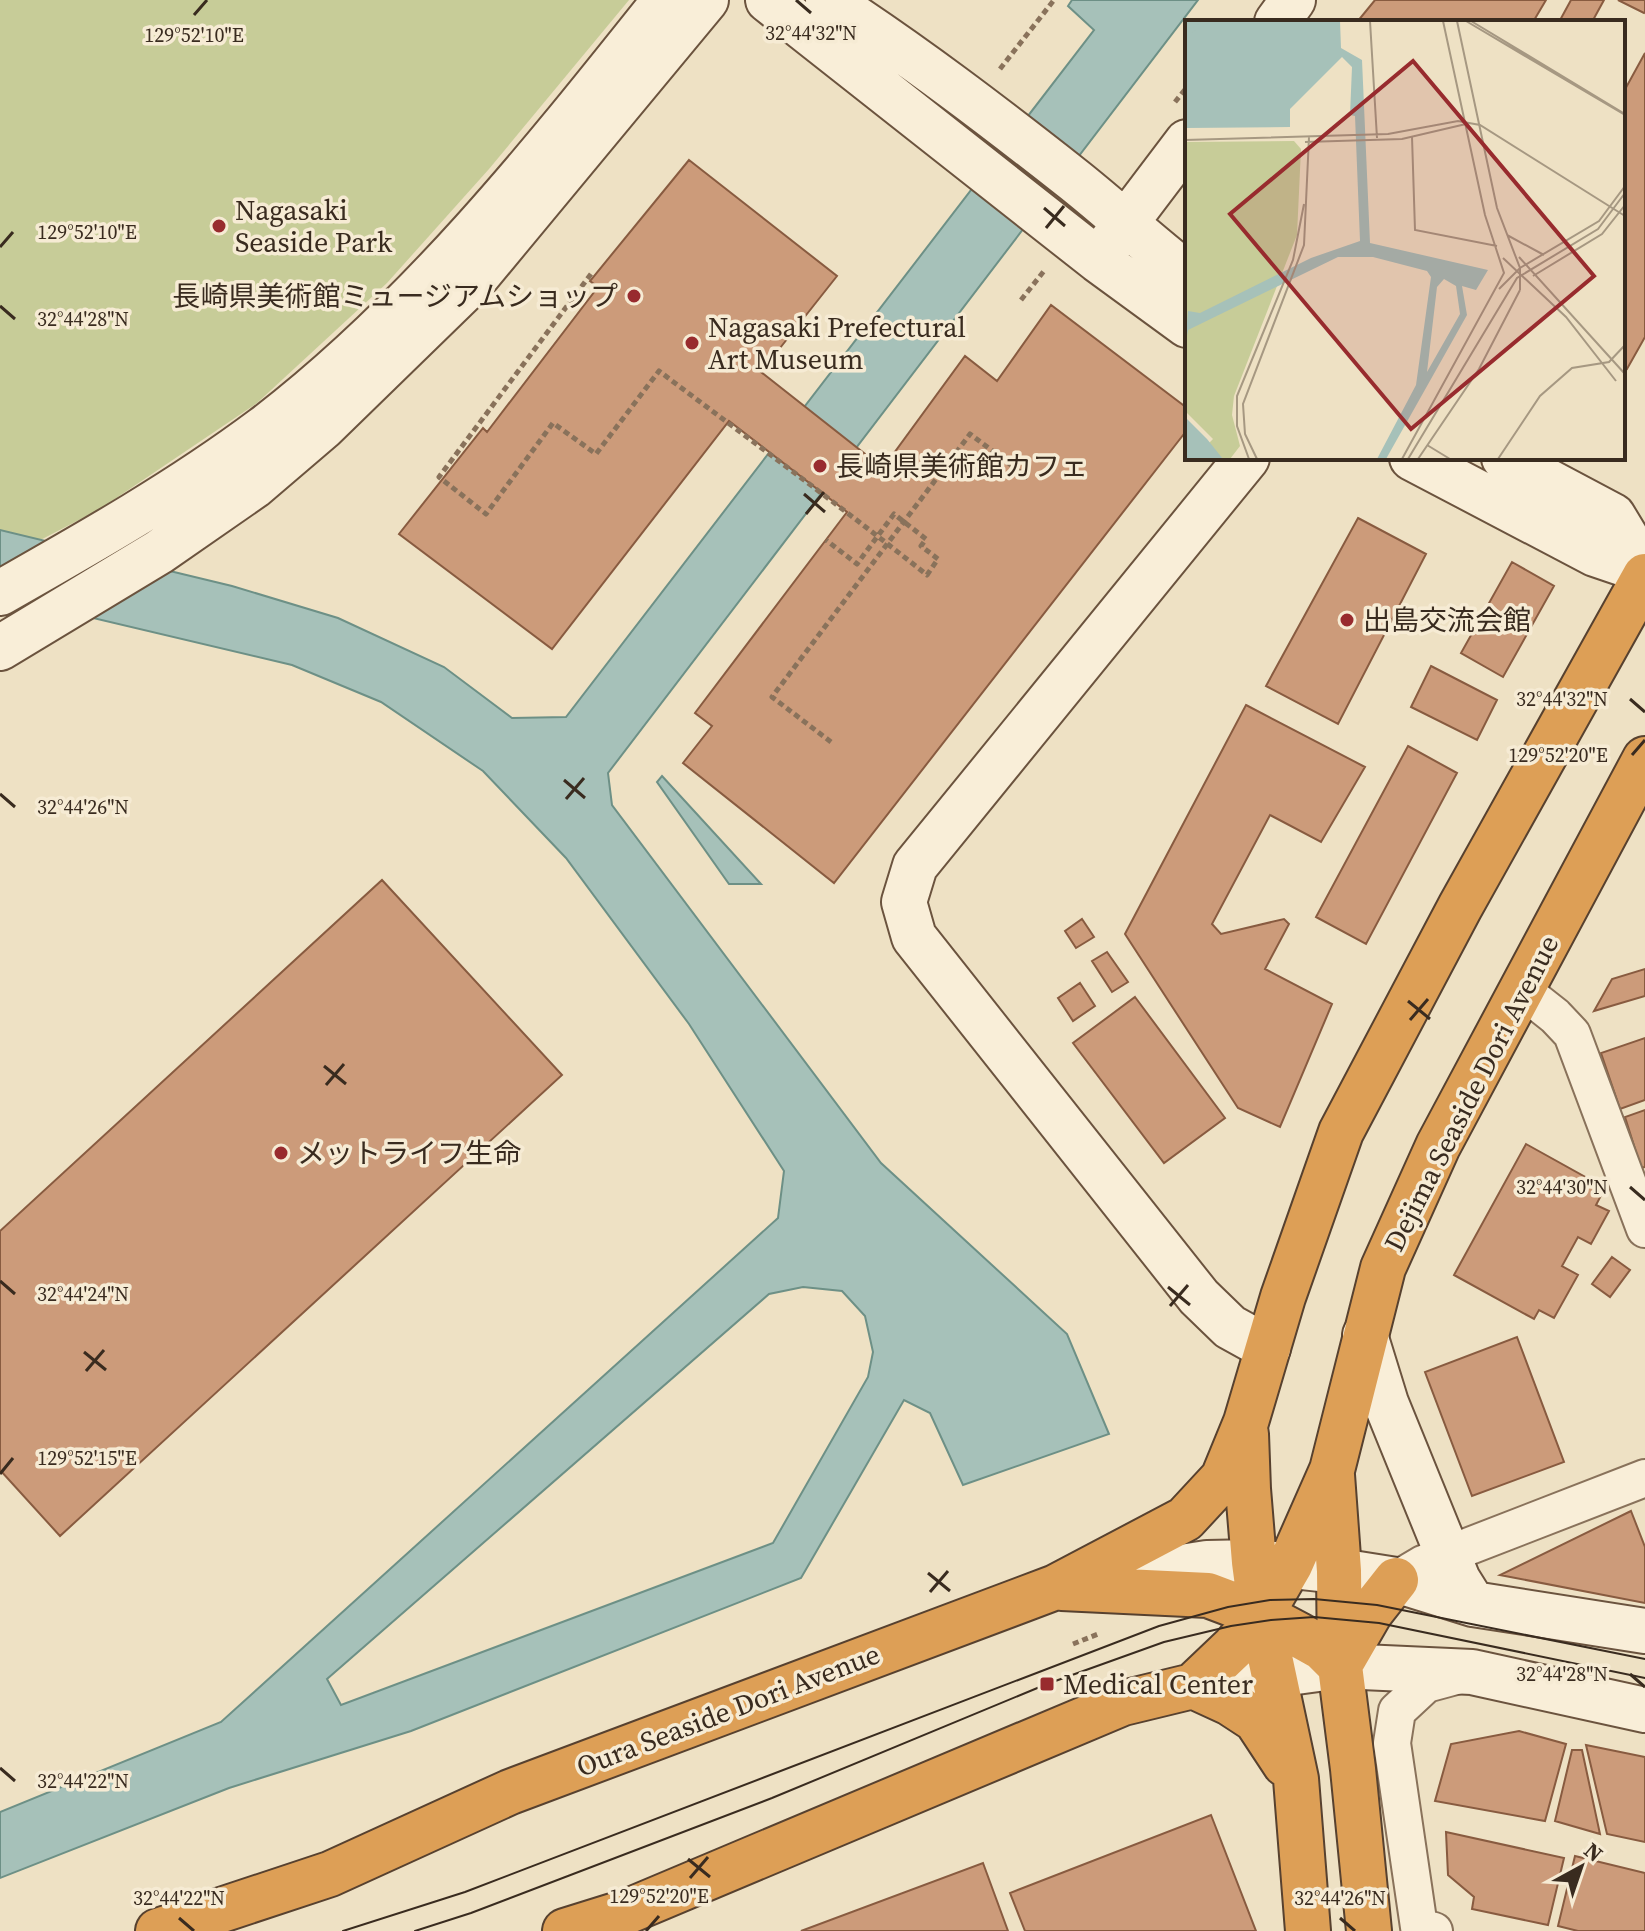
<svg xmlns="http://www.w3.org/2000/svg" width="1645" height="1931" font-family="'Source Serif 4','Noto Sans JP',serif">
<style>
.green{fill:#c7cc98}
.water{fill:#a6c1b9;stroke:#6d9086;stroke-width:2;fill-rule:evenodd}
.building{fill:#cc9b7a;stroke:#885b40;stroke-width:2}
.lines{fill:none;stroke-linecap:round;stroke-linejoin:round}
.street-casing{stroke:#89725b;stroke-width:40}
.secondary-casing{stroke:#6b533e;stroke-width:48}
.highway-casing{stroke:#57412f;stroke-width:48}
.path{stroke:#89725b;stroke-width:5;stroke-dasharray:6 4;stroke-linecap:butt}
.street{stroke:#f9eed8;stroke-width:36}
.secondary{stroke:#f9eed8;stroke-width:44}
.highway{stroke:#dd9f56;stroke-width:44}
.tram{stroke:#392b1f;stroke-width:2}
.ticks{fill:none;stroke:#392b1f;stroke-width:3}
.poi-dot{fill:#982b2e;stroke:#f6ebd4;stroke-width:3}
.labels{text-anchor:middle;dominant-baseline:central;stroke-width:7;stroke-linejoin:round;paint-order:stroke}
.poi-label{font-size:28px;fill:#392b1f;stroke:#f6ebd4;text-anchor:start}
.street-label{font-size:28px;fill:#392b1f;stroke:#f6ebd4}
.inset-river{fill:none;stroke:#a6c1b9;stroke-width:4}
.inset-road{fill:none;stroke:#a69882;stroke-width:2}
.view{fill:#982b2e;fill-opacity:0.15;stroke:#982b2e;stroke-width:4}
.inset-edge{fill:none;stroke:#392b1f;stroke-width:4}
.ticks-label{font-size:20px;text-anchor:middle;fill:#392b1f;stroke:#f6ebd4;stroke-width:7;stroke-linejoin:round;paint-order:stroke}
</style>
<rect width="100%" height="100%" fill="#eee1c4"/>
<path class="green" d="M0,0H629L489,169L387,283L257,403L100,509L0,561Z"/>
<path class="water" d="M1072,0H1198L608,773L612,805L881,1163L1067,1334L1109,1434L963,1485L930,1413L904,1400L801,1578L411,1731L229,1788L0,1878V1812L221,1722L778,1218L784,1171L689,1024L566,858L483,771L381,702L292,665L0,596V530L232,586L338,618L444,667L512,718L566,717L1094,30L1068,6ZM803,1287L842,1291L865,1316L873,1352L868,1377L773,1543L341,1705L327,1679L769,1294Z
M662,776L761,884H729L657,782Z"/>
<path class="building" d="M1375,0H1546L1533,22H1357Z
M1571,0H1604L1592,22H1559Z
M1618,0H1645V12L1644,13Z
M1645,53V337L1627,369L1623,367V93Z
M689,160L837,276L761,372L883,468L965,356L997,381L1051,305L1187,408V430L834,883L683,763L712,726L695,713L847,512L729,421L552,649L399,534L483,428L487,432L598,287L590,281Z
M1358,518L1426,554L1338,724L1266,686Z
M1512,562L1554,586L1503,677L1461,653Z
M1431,666L1497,700L1477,740L1411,707Z
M1246,705L1365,767L1321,842L1270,815L1212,924L1221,934L1284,919L1289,924L1265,969L1332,1004L1280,1127L1238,1108L1125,934Z
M1408,746L1457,773L1366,944L1316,917Z
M382,880L562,1075L60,1536L0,1470V1231Z
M1082,919L1094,937L1076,948L1065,931Z
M1107,952L1128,982L1112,992L1092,961Z
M1645,969V996L1594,1011L1612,979Z
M1080,983L1095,1006L1073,1021L1058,998Z
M1135,997L1225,1118L1164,1163L1073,1043Z
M1645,1038V1100L1620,1109L1601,1053Z
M1645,1110V1167L1641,1168L1625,1117Z
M1526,1144L1605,1188L1596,1205L1609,1211L1591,1244L1578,1237L1562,1266L1578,1275L1554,1318L1539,1310L1534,1319L1454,1275Z
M1612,1257L1630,1270L1610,1297L1592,1284Z
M1517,1337L1564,1462L1472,1496L1425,1372Z
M1631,1511L1645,1547V1603L1500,1575Z
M1519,1731L1566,1744L1545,1821L1435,1801L1451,1744Z
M1586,1745L1645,1757V1842L1607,1834Z
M1572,1750H1582L1600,1834L1555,1821Z
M1211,1815L1256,1931H1025L1010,1893Z
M1446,1832L1564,1858L1548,1925L1472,1909L1474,1897L1448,1875Z
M1575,1856L1645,1873V1931H1578L1558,1926Z
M983,1863L1008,1931H801Z"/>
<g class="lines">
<defs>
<path id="street" d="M1522,990L1555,1016L1572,1034L1645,1229
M1396,1580L1423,1564L1645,1478
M1434,1931L1419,1927L1392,1743L1397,1711L1426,1684L1463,1674"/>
<path id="secondary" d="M768,0L1098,260L1187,325
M828,0C913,55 994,117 1074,180C1113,211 1148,244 1187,274
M1277,22L1293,0
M1109,245L1187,142
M1247,458L915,866L904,902L914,937L1199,1297L1230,1327L1268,1348
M1412,458L1595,554L1645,571
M1504,458L1613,516L1645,569
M0,593C90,542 180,491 263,429C419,310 543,153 665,0
M0,648L159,552L254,486L323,427L473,281L706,0
M1365,1335L1386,1403L1458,1580L1473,1604
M1100,1580L1207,1563L1254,1562L1339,1571L1396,1580L1473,1604L1645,1631
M1193,1686L1340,1666L1472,1672L1645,1710"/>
<path id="highway" d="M1246,1434L1248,1489L1254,1562L1261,1615L1296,1779L1308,1931
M1332,1475L1339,1571L1340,1666L1353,1769L1369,1931
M1062,1588L1208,1595L1261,1615L1297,1634L1322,1648L1340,1666
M1340,1665L1370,1613L1396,1580
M1193,1686L1230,1703L1256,1720L1285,1764
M158,1931L330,1874L510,1792L1056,1587L1185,1519L1223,1478L1246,1422L1283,1297L1341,1132L1460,907L1645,576
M565,1931L626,1912L1123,1703L1193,1686L1234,1647L1261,1615L1290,1565L1332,1470L1383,1268L1438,1146L1645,759"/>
</defs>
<use href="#street" class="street-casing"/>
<use href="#secondary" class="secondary-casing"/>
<use href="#highway" class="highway-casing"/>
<path class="path" d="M1000,69L1054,0
M1175,102L1187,87
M591,274L439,477L486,514L553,423L596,454L659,371C749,439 839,505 927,575L938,559L921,546L926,539L894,514L857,564L826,540
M1021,300L1044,271
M831,742L772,697L970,434L1031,480
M1073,1644L1098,1634"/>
<use href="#street" class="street"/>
<use href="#secondary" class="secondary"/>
<use href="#highway" class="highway"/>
<path class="tram" d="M343,1931L465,1892L1159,1626L1228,1607L1270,1600L1314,1599L1377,1605L1645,1659
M415,1931L471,1913L772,1798L1047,1684L1164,1642L1231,1626L1271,1620L1314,1617L1379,1623L1645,1678"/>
</g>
<path class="ticks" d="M796,0L811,13M194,15L207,0M1044,208L1065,226M1046,228L1064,206M0,247L13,232M0,306L15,319M804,494L825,512M806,514L824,492M1630,699L1645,712M1632,755L1645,740M564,780L585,798M0,794L15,807M566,799L584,778M1408,1001L1430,1019M1410,1020L1428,999M324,1066L346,1084M326,1085L344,1064M1630,1187L1645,1200M0,1281L15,1294M1168,1287L1190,1305M1170,1306L1188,1285M84,1352L106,1370M86,1371L104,1350M0,1474L13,1458M928,1573L950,1591M930,1592L948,1571M1630,1674L1645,1687M0,1768L15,1781M688,1859L710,1877M690,1878L708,1857M179,1918L194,1931M1340,1918L1355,1931M646,1931L659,1916"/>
<g class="poi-dot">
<circle cx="219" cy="226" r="8"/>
<circle cx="634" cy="296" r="8"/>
<circle cx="692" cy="343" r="8"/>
<circle cx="820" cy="466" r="8"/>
<circle cx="1347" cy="620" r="8"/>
<circle cx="281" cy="1153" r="8"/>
<rect x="1039" y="1676" width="16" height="16" rx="4"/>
</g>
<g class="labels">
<g class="poi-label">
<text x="235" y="210">Nagasaki<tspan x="235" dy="32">Seaside Park</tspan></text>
<text x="618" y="296" text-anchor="end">長崎県美術館ミュージアムショップ</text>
<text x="708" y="327">Nagasaki Prefectural<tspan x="708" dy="32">Art Museum</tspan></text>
<text x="836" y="466">長崎県美術館カフェ</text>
<text x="1363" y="620">出島交流会館</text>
<text x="297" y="1153">メットライフ生命</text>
<text x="1063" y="1684">Medical Center</text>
</g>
<g class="street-label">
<text transform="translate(1471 1093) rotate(-63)">Dejima Seaside Dori Avenue</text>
<text transform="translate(728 1710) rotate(-21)">Oura Seaside Dori Avenue</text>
</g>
</g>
<g transform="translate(1185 20)">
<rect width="440" height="440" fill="#eee1c4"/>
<path d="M109,121L116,129L112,215L49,376L47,395L55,426L45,439H38L23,424L28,419L0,391V122Z" fill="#c7cc98"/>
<path d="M0,1H155L156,28L177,40L185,223L303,250L291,270L277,266L282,295L201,439H192L231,365L246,257L242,251L188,237H153L3,310L0,326L3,291L15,293L126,238L175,221L170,96L165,95L167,47L157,37L105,89V107L0,108ZM259,259L271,266L275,294L242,352L252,267ZM0,397L22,419L38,439H0Z" fill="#a6c1b9" fill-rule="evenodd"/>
<path class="inset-river" d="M0,14L23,1"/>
<path class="inset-road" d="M185,1L192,118M272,1L312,188L335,248V270M281,1L440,95M286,1L440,94M227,117L230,210L312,226M0,120L203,114L273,101L295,105L440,196M120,122L217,119L281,104M322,215L359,235M334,237L440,354M318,238L381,297L431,361M348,256L417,214L440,185M314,269L335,248L414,201L440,166M242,425L265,439M64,439L52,406V376L108,240L119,184M72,439L60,414L58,384L119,225L124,117M217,439L319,253L300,195L258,1M223,439L332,258L413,209L440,173M233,439L294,349L335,270M313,439L355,376L387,348L424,342L440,325"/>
<path class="view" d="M228,41L409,256L226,409L45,194Z"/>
<rect width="440" height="440" class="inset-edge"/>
</g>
<g class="ticks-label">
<text x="811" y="40">32°44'32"N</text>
<text x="194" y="42">129°52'10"E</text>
<text x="87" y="239">129°52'10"E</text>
<text x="83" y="326">32°44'28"N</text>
<text x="1562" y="706">32°44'32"N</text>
<text x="1558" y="762">129°52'20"E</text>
<text x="83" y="814">32°44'26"N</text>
<text x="1562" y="1194">32°44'30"N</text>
<text x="83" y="1301">32°44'24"N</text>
<text x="87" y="1465">129°52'15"E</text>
<text x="1562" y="1681">32°44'28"N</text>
<text x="83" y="1788">32°44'22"N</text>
<text x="659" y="1903">129°52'20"E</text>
<text x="179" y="1905">32°44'22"N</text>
<text x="1340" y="1905">32°44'26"N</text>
</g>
<g transform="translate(1581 1867) rotate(40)" stroke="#f6ebd4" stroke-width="6" paint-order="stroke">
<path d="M0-6L14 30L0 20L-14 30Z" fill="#392b1f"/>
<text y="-12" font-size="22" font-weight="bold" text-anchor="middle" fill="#392b1f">N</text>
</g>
</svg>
